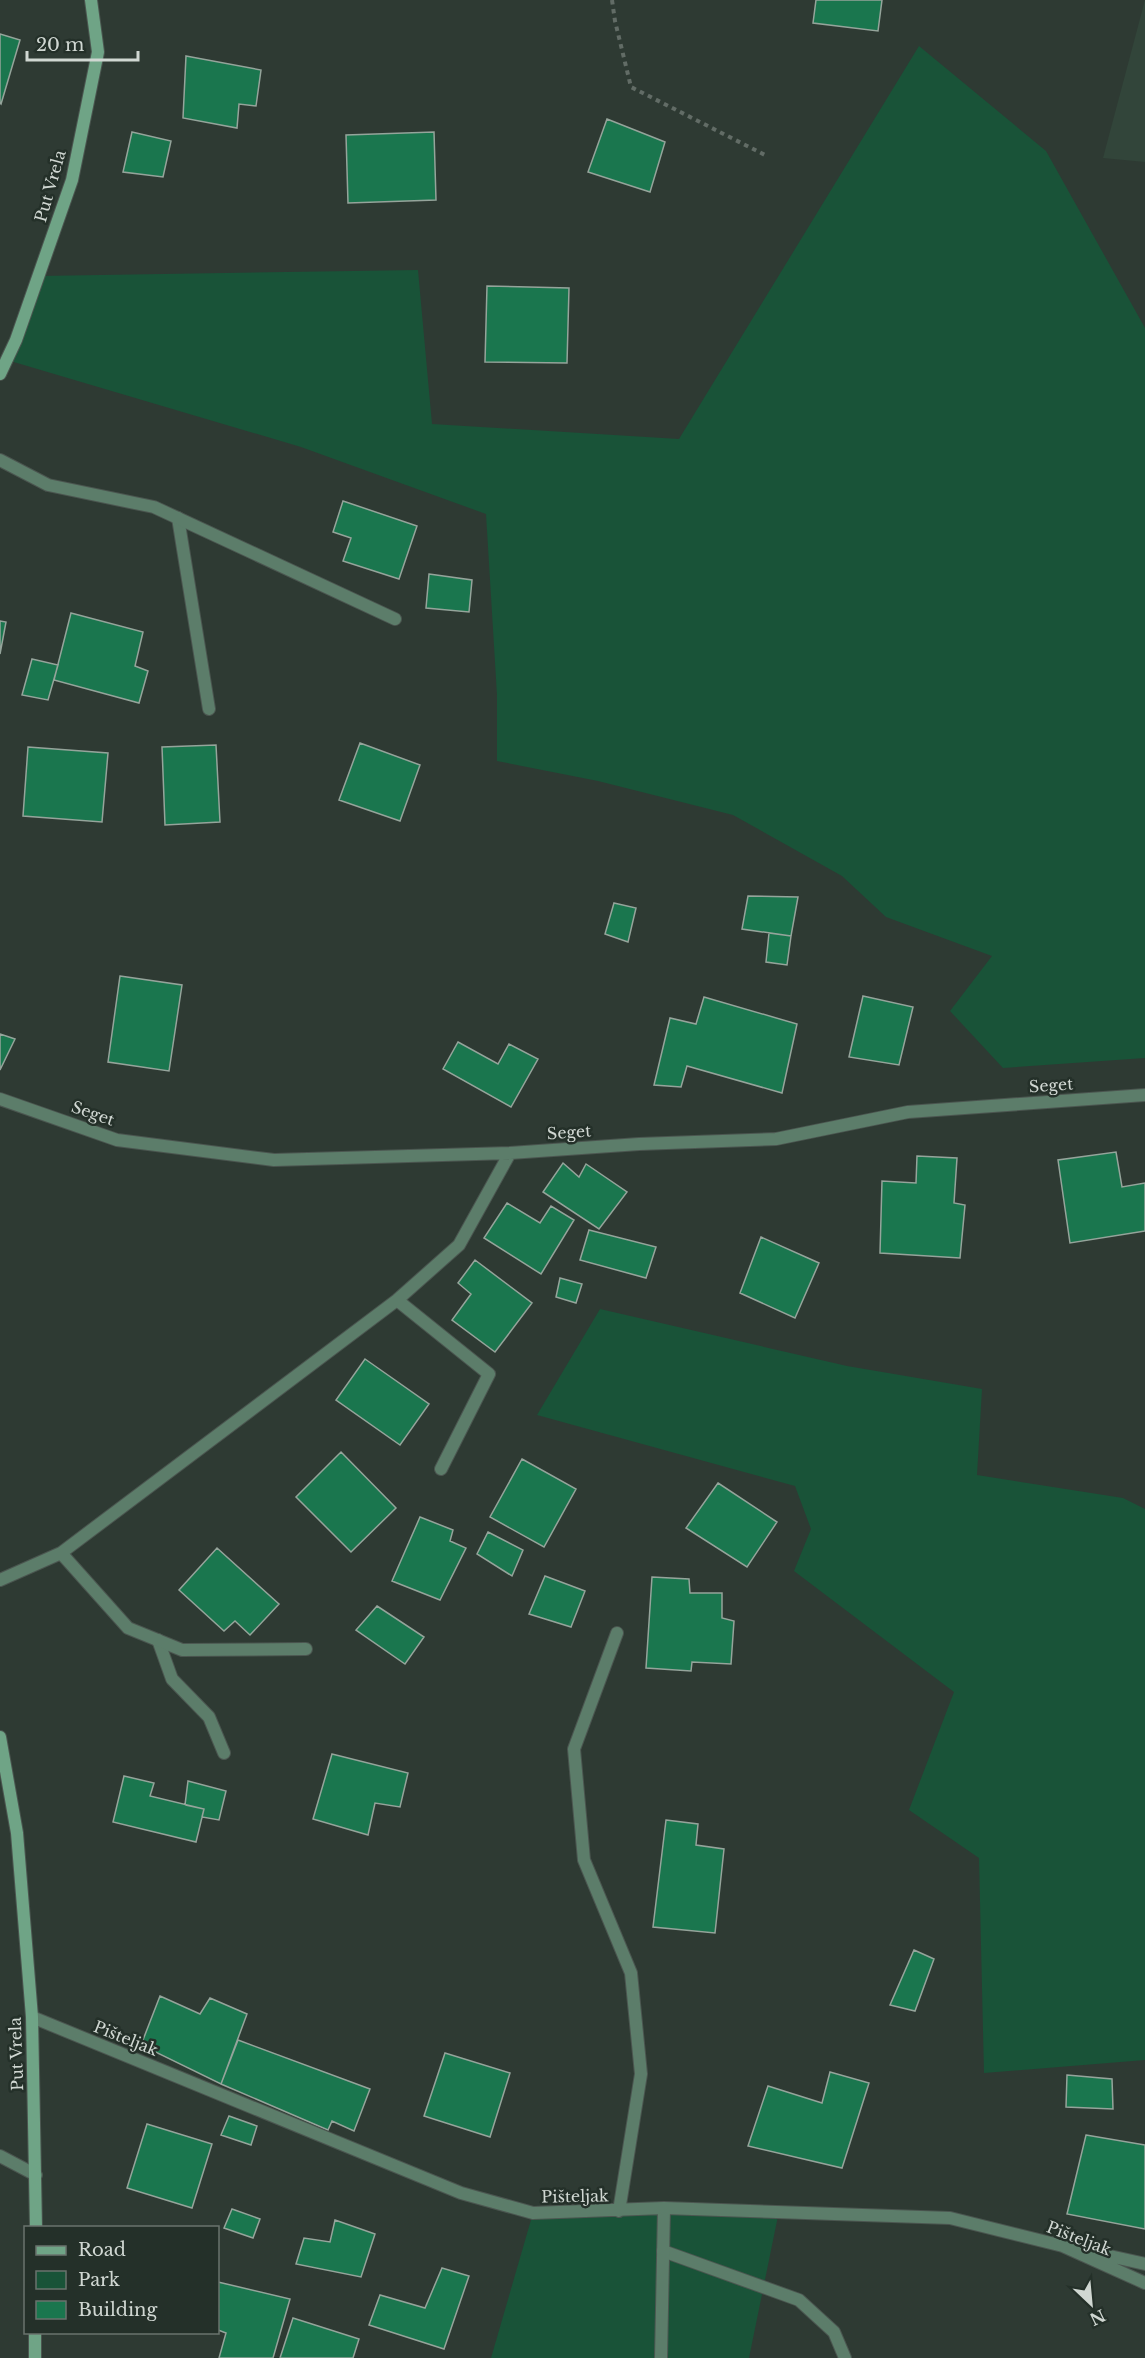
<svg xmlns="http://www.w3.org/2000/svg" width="1145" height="2358" font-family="'Libre Baskerville',serif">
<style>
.built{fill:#32453a}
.green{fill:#195338}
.building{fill:#1a764e;stroke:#95a49b;stroke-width:1.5}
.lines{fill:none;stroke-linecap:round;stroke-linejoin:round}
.lane-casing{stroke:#4b5650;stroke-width:14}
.street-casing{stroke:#4b5650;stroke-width:14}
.secondary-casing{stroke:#4b5650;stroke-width:14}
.path{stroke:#626c66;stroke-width:4;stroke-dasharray:4.5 4.5;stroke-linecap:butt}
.lane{stroke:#5c7d6a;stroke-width:12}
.street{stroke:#5c7d6a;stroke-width:12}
.secondary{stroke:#6fa486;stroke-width:12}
.labels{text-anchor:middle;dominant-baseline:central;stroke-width:5;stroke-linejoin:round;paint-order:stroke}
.street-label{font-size:16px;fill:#d0d7d2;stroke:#243029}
</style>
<rect width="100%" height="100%" fill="#2e3a33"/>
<path class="built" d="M1145,0V162L1103,158Z"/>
<path class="green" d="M919,46L1046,151L1145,328V1058L1003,1068L950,1011L992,956L886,917L842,876L733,815L598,781L497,761V695L486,514L301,447L7,360L39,276L418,270L432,424L679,439Z
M600,1309L847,1366L982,1389L977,1475L1123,1498L1145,1509V2060L984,2073L979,1858L909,1810L954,1692L794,1571L811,1529L795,1486L537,1415Z
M779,2211L749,2358H491L533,2213Z"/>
<path class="building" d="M816,0H882L878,31L813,23Z
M0,34L20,40L1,104L0,103Z
M186,56L261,70L256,106L239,104L237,128L183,118Z
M607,119L665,142L650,192L588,172Z
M132,132L171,141L163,177L123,172Z
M434,132L436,200L348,203L346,135Z
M487,286L569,288L567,363L485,362Z
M343,501L417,526L399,579L343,561L351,538L333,532Z
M429,574L472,580L469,612L426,608Z
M71,613L143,632L135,666L148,671L139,703L54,680Z
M0,621L6,622L0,654Z
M32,659L58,665L48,700L22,695Z
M360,743L420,765L400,821L339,800Z
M216,745L220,822L165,825L162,747Z
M28,747L108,753L102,822L23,816Z
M748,896L798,897L791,936L742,929Z
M614,903L636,908L628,942L605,934Z
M769,933L791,936L787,965L766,962Z
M120,976L182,985L169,1071L108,1062Z
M863,996L913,1007L899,1065L849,1057Z
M704,997L797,1024L782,1093L687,1066L681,1087L654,1085L670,1018L696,1024Z
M0,1034L15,1039L0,1070Z
M458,1042L498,1064L509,1044L538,1059L511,1107L443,1069Z
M1116,1152L1122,1187L1145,1183V1231L1070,1243L1058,1160Z
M917,1156L957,1158L954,1203L965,1205L960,1258L880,1253L882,1181L916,1183Z
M563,1163L579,1177L586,1164L627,1192L599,1229L543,1192Z
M507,1203L540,1223L551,1206L574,1220L541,1274L484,1238Z
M589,1230L656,1247L646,1278L580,1260Z
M761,1237L819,1263L795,1318L740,1293Z
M475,1260L532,1303L495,1352L452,1320L471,1294L458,1283Z
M560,1278L582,1284L576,1303L556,1297Z
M365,1359L429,1404L400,1445L336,1400Z
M341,1452L396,1508L351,1552L296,1497Z
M522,1459L576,1489L544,1547L490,1517Z
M718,1483L777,1522L747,1567L686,1528Z
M420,1517L453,1530L450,1541L466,1548L440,1600L392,1581Z
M488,1532L523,1550L512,1576L477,1554Z
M217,1548L279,1604L250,1635L235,1621L224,1631L179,1590Z
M545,1576L585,1591L571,1627L529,1614Z
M652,1577L689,1579L690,1593H722V1618L734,1621L731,1664L692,1662L691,1671L646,1668Z
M377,1606L424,1637L405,1664L356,1630Z
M332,1754L408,1773L400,1807L375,1803L368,1835L313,1819Z
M124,1776L154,1783L150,1796L204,1809L196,1842L113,1822Z
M188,1781L226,1791L219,1820L202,1817L204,1809L185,1805Z
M666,1820L698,1824L696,1845L724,1849L715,1933L653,1927Z
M914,1950L934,1959L915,2011L890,2005Z
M160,1996L200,2014L210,1998L247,2014L221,2084L141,2045Z
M238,2040L370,2089L354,2131L332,2121L328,2130L221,2084Z
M445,2053L510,2073L490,2137L424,2116Z
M830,2072L869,2083L842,2168L748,2146L768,2086L822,2103Z
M1067,2075L1112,2079L1113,2109L1066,2107Z
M229,2116L257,2126L251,2145L221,2135Z
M147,2124L212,2144L192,2208L127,2188Z
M1086,2135L1145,2145V2229L1067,2214Z
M232,2209L260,2219L253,2238L224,2228Z
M335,2220L375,2234L361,2277L296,2264L304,2238L330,2242Z
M442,2268L469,2276L444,2349L369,2325L380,2295L425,2308Z
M218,2282L290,2299L273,2358H219L226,2333L218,2330Z
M293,2318L359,2339L353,2358H280Z"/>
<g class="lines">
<defs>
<path id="lane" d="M178,518L209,709
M158,1640L172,1679L209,1717L224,1753
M663,2251L799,2300L834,2332L845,2358"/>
<path id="street" d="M0,460L48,485L154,507L395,619
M0,1099L117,1140L274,1160L510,1153L639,1144L776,1139L908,1112L1145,1095
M397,1300L489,1374L441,1469
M61,1553L128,1628L182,1650L306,1649
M0,1580L61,1553L397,1300L459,1245L510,1153
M617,1633L574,1749L584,1860L631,1973L641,2074L619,2211
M32,2017L461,2193L533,2213L664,2208L950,2218L1063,2246L1145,2283
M0,2156L36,2175
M1087,2251L1145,2264
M661,2358L664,2208"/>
<path id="secondary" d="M0,374L16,340L72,180L98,52L91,0
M0,1737L17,1833L32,2017L36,2228
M35,2358V2332"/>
</defs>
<use href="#lane" class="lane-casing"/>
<use href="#street" class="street-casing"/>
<use href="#secondary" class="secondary-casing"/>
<path class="path" d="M612,0L615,21L631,87L765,155"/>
<use href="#lane" class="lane"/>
<use href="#street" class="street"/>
<use href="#secondary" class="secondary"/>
</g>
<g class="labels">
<g class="street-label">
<text transform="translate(50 186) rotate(-74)">Put Vrela</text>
<text transform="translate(1051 1085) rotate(-4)">Seget</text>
<text transform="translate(93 1113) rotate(19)">Seget</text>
<text transform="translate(569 1132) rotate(-4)">Seget</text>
<text transform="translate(126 2038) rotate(22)">Pišteljak</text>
<text transform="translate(16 2054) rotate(-92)">Put Vrela</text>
<text transform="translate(575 2196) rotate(-1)">Pišteljak</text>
<text transform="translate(1079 2238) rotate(21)">Pišteljak</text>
</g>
</g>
<rect x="24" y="2226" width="195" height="108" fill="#243029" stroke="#69736d" stroke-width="1.5"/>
<rect x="36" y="2246" width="30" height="9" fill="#6fa486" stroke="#69736d" stroke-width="1.5"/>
<text x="78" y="2256" font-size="18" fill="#d0d7d2">Road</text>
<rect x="36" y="2271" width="30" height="18" fill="#195338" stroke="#69736d" stroke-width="1.5"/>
<text x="78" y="2286" font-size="18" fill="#d0d7d2">Park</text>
<rect x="36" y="2301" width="30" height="18" fill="#1a764e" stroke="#69736d" stroke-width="1.5"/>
<text x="78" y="2316" font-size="18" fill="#d0d7d2">Building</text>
<g transform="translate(1091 2304) rotate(154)" stroke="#243029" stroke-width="4.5" paint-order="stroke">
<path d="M0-4.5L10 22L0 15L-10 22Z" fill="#d0d7d2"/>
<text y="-9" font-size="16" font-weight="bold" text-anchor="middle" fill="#d0d7d2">N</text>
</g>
<path d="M27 51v9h111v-9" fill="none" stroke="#d0d7d2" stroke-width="3"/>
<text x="36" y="51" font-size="18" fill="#d0d7d2" stroke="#243029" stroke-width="4.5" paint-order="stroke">20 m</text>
</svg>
